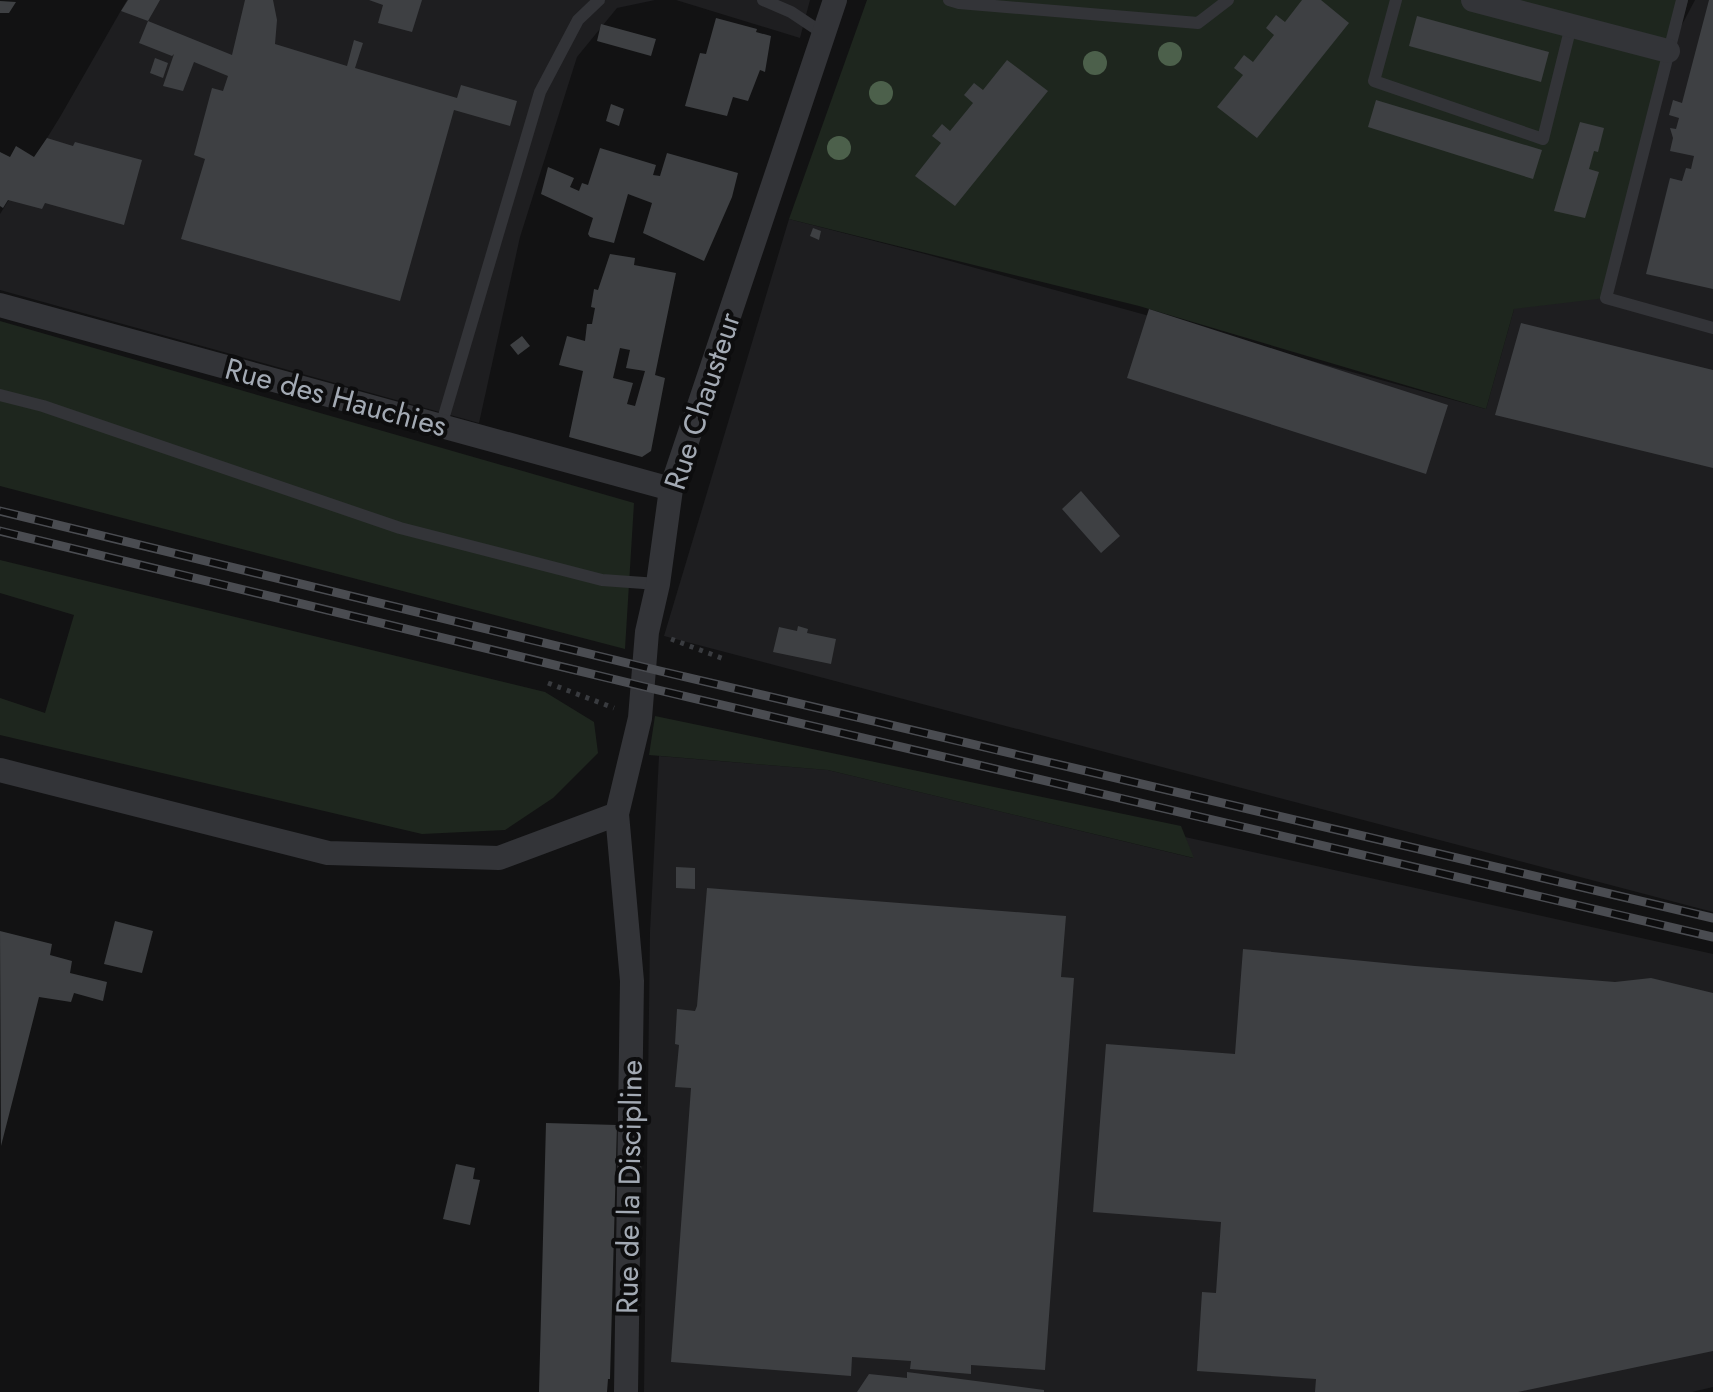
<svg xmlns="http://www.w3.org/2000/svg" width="1713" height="1392" font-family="Jost,sans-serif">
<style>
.built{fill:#1e1e20}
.green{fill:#1e261e}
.building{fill:#3e4043;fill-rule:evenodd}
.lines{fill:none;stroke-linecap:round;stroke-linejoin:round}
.path{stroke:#393b3f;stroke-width:5;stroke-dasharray:4 6;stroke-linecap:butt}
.service{stroke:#333438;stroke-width:12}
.minor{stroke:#333438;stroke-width:24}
.rail-casing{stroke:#4a4c51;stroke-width:9}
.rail{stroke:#0d0d0e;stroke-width:6;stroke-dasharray:18;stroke-linecap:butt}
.tree{fill:#4c604b}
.labels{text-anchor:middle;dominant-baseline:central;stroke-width:8;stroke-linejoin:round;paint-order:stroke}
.street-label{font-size:30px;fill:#a3aab4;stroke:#0d0d0e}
</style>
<rect width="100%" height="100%" fill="#121213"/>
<path class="built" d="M127,0H655L617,8L577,57L520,237L479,423L0,290V214L60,117Z
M676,0H810L800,38Z
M1695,0H1713V912L664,636L789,219L925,254L1486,409L1514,309L1668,51Z
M659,756L828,770L1193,858L1185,837L1713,954V1387L1692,1392H644L650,932Z"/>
<path class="green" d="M867,0H1688L1606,298L1514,309L1486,409L1139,306L789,219Z
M0,321L634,503L625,649L0,486Z
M0,560L545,692L594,722L598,753L553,798L505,830L422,834L0,735V698L45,713L74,615L0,593Z
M655,716L1181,826L1194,858L828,770L649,755Z"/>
<path class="building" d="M128,0H160L148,21L121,11Z
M245,0H273L277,20L275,44L347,66L354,40L363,43L355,68L457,98L461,85L517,101L510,126L454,110L400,301L181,239L205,159L194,155L212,88L223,91L228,76L194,62L183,91L163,86L174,54L172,56L139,43L148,21L232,55Z
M369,0H422L412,32L378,23L383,5Z
M1302,0H1321L1349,23L1257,138L1217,107L1243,75L1234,68L1244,55L1253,62L1274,35L1266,28L1276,15L1285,22Z
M1709,0H1713V289L1646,274L1670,178L1682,181L1686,168L1691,169L1694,156L1670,151L1673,138L1670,128L1676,129L1679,118L1669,115L1673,100L1682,103Z
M0,1L16,2L9,13H0Z
M1417,16L1549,52L1541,82L1409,46Z
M716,18L757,29L756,32L771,36L765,72L760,70L748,101L733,97L727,116L685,106L700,53L706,54Z
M601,24L656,39L651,56L597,41Z
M155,58L168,63L163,78L150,73Z
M1007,60L1048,91L955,206L915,176L941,143L932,136L942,124L950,131L973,103L964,95L974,83L983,90Z
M1376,100L1542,150L1533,179L1368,127Z
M611,104L624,109L619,126L606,121Z
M1580,122L1604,128L1598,152L1594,151L1589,169L1599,172L1585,218L1554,211Z
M47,138L73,146L75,142L142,160L124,225L45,203L42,209L8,200L3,208L0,206V152L10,157L16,146L34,157Z
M600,148L656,165L653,175L660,176L667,153L738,173L732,197L704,261L643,233L652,203L628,194L614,243L590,237L588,234L593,218L541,194L548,167L574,178L570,187L579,191L582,183L588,185Z
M813,228L821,231L819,240L810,236Z
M610,254L635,258L634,265L676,273L655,375L665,378L651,451L642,457L569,437L583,371L559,365L567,336L585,341L587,324H592L595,308L591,307L594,289L598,290ZM620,348L630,350L626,368L645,371L635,406L627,404L633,383L613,378Z
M1149,309L1448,405L1426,474L1127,378Z
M1521,323L1713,370V468L1495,415Z
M522,336L530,346L518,355L510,345Z
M1081,491L1120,536L1101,553L1062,509Z
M798,626L808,629L807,633L836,639L831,664L773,652L779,627L797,631Z
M676,867L695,868V889L676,888Z
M707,888L1066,916L1061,977L1074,978L1045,1370L971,1365V1374L910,1369L911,1361L852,1357L851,1376L671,1362L691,1088L675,1087L679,1045L675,1044L677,1009L695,1011L697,1006Z
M115,921L153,931L142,973L104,964Z
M0,931L52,944L50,955L72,961L70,973L107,982L103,1001L74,993L71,1002L39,997L1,1146Z
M1243,949L1415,966L1615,982L1651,978L1713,993V1351L1518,1392H1315L1316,1379L1197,1371L1202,1292L1216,1293L1221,1222L1093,1212L1106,1044L1235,1054Z
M546,1123L617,1125L610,1379H608L607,1392H539Z
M456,1164L475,1168L473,1179L480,1180L470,1225L443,1219Z
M907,1372L1044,1390V1392H857L869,1374L907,1378Z"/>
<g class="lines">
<path class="path" d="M671,639L724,659
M548,683L614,708"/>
<path class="service" d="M763,0L791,12L824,34
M949,0L959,3L1198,23L1228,0
M1396,0L1374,81L1543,139L1571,26
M1682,0L1606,298L1713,328
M0,395L43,406L400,528L602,580L658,584
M441,426L540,92L578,20L599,0"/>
<path class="minor" d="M1473,0L1668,51
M0,305L671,489
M0,770L328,853L499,858L617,814
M626,1392L632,981L617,814L640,718L647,632L658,584L671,489L835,0"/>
<defs>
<path id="rail" d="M0,511L660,671L1713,918
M0,531L658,690L1713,937"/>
</defs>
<use href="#rail" class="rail-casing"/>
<use href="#rail" class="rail"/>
</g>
<g class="tree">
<circle cx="1170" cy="54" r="12"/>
<circle cx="1095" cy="63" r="12"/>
<circle cx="881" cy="93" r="12"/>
<circle cx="839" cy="148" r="12"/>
</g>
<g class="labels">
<g class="street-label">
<text transform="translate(336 397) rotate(15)">Rue des Hauchies</text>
<text transform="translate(702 401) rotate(-72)">Rue Chausteur</text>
<text transform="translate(629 1187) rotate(-89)">Rue de la Discipline</text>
</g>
</g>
</svg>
